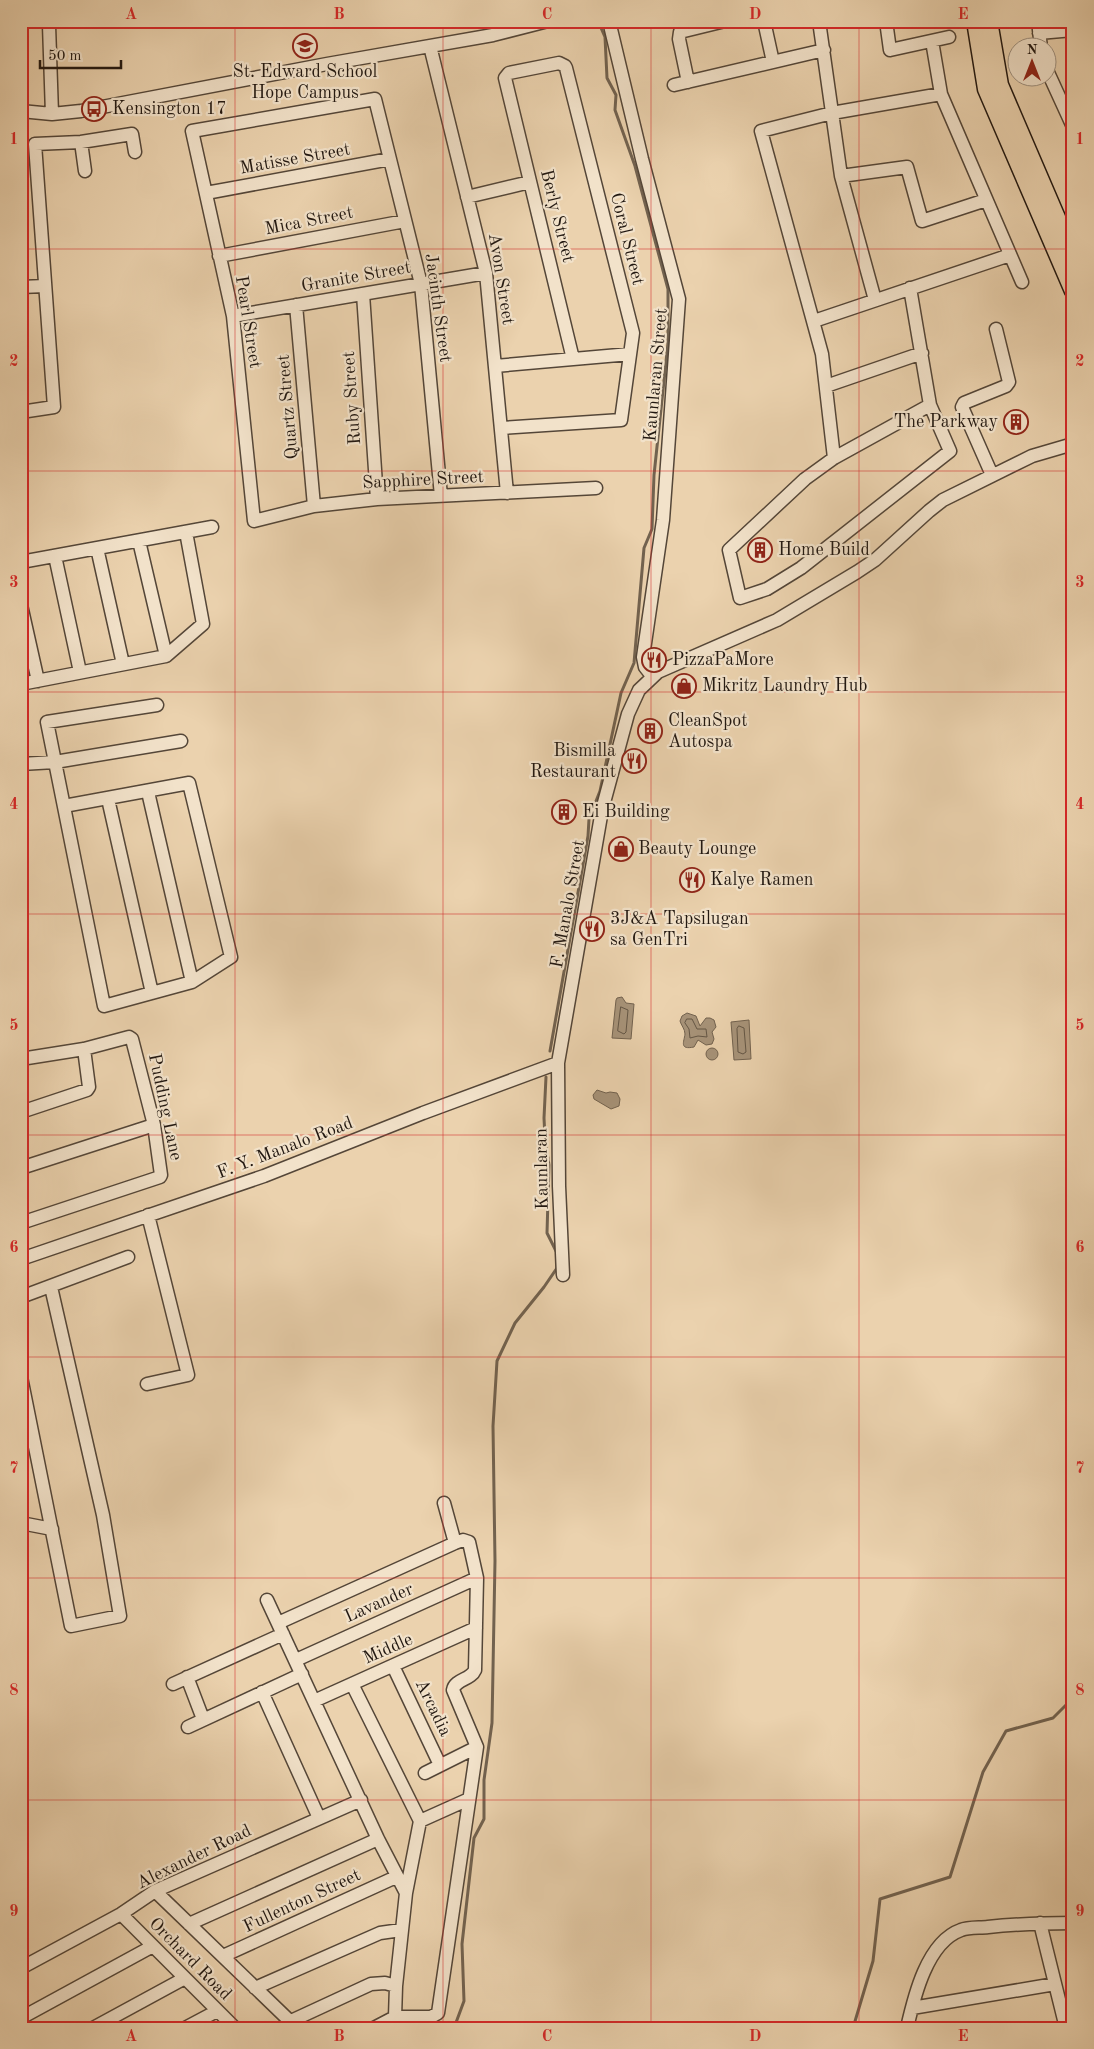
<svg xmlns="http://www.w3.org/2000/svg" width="1094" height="2049" font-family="'Old Standard TT',serif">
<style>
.water{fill:#a79379;stroke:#72624f}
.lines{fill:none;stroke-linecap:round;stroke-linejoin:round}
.shore{stroke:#645645;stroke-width:1}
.stream{stroke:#72624f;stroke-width:3}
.minor-casing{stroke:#544638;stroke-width:15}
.major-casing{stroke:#221811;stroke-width:19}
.minor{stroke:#f2e2ca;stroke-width:12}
.major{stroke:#ebd2ae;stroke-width:16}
.grid{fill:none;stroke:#d62828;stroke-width:1;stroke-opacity:0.55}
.labels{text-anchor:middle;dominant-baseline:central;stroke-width:4.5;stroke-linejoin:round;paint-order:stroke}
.poi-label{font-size:18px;fill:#221811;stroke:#f2e2ca;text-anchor:start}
.street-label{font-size:18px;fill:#221811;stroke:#f2e2ca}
.neatline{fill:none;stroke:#d62828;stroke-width:2}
.grid-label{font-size:16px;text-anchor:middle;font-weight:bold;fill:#d62828}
</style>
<rect width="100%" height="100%" fill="#ebd2ae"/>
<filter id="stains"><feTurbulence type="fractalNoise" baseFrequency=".004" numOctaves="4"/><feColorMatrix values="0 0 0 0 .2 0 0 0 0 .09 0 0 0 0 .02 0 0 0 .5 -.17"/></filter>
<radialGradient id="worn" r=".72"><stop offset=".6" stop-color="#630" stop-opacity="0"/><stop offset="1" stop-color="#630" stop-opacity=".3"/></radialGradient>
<path class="water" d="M622,997L626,1003L634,1004L631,1039L612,1038L616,1000L617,998Z
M687,1013L696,1016L700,1026L706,1018H710L714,1020L716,1027L712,1032L714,1039L712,1044L706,1045L698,1040L694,1047C679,1050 684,1042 685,1034C685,1029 681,1025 680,1021L682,1016Z
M749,1020L751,1059L734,1060L731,1022Z
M706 1054a6 6 0 1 1 12 0a6 6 0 1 1-12 0Z
M597,1090L606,1093L610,1092L617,1093L620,1099L619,1106L611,1109L594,1099L593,1095Z"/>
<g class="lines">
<path class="shore" d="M621,1007L628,1010L626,1032L624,1034L618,1031Z
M687,1019H692L697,1029H706L707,1037L698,1036L690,1038L689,1029L685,1023Z
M739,1026L744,1028L746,1052L743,1054L738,1052L737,1029Z"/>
<path class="stream" d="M550,1051L588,836L589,819L600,791L621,693L634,663L644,548L652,529L654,475L668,343V289L635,166L615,110L616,95L607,78L605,37L598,21
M546,1077L544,1118L545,1138L549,1165L547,1233L556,1251
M454,2028L464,2001L462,1944L474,1838L484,1819V1780L492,1723L495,1561L493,1426L497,1361L515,1323L544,1287L557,1268V1265
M853,2028L873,1961L880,1899L950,1877L983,1772L1006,1731L1053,1718L1073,1698"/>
<defs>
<path id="minor" d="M47,21L49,25L52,114
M609,21L642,159L679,299L663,520L643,657L645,667L652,676
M764,21L773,62
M819,21L841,176L875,300
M886,21L890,50L949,37
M1038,21L1041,48
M1039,33L1073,30
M932,41L941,94L1022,282
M430,46L486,273L507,493
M1046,68L1073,127
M688,82L679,39L680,32L725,21
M674,85L824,50
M21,111L52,114L81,111L327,64L493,35L548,21
M81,142L85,171
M841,176L907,167L922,221L986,200
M206,193L390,159
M467,197L530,182
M219,256L405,221
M21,287L45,286
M910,288L930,405L950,451L801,568L767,589L740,598L729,550L805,479L834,458L930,405
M363,294L377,499
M296,305L314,506
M233,316L486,273
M814,321L1010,255
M495,366L630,354
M826,386L922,353
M21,412L54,407L35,144L81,142L132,134L135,152
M501,428L621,420L633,333L566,68L565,66L559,63L509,73L505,78L573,359
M834,458L822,354L761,131L832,113L941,94
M992,475L962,407L964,403L1006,386L1009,382L996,329
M441,496L421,284L375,99L192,131L233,316L254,521L314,506L377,499L596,488
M139,541L166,656
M97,548L123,664
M55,556L80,672
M21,562L212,527
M21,605L38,681
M21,684L166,656L203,624L186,532
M21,764L55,762L181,741
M148,792L192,982
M108,799L152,993
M64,806L189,783L231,957L192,982L104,1006L47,722L157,705
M21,1059L84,1049L129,1037L132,1039L154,1125L161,1175L160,1177L21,1223
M21,1112L87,1090L89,1087L84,1049
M21,1168L154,1125
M21,1259L264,1176L423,1113L558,1063
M563,1275L559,1186L558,1063L602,810L628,714L639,690L658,672L777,620L857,572L875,560L929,511L943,500L1032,456L1073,444
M21,1297L128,1257
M21,1377L71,1626L120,1616L103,1515L51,1287
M147,1384L188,1375L148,1215
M444,1503L455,1543
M21,1523L52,1529
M267,1600L378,1839L406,1893
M278,1623L455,1543L463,1540L469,1542L477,1578L475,1670C471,1680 455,1679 453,1690L477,1747L438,2013L431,2017H395L374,2028
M296,1660L477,1578
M393,1666L440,1765
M187,1677L203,1719
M173,1684L283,1634
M352,1684L420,1821L406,1893L396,1986L395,2017
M262,1692L319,1818
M314,1701L476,1628
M188,1727L302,1674
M425,1773L477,1747
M420,1821L469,1799
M155,1891L297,2028
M121,1914L235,2028
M1040,1923L1066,2028
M189,1924L378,1839
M223,1956L396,1877
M21,1968L121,1914L155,1891L361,1800
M255,1988L380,1933L401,1930
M912,2008L1055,1984
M21,2018L153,1946
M291,2021L371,1984L385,1983L396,1986
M93,2028L185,1978
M185,2028L217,2011
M907,2028C914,1997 927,1942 961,1930C968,1927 980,1928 988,1927C1016,1924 1044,1923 1073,1923"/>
<path id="major" d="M975,21L986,89L1073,291
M989,21L1000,85L1073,255"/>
</defs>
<use href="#minor" class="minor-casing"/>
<use href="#major" class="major-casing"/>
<use href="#minor" class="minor"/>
<use href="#major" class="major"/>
</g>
<path class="grid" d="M235,21V2028M443,21V2028M651,21V2028M859,21V2028M21,249H1073M21,471H1073M21,692H1073M21,914H1073M21,1135H1073M21,1357H1073M21,1578H1073M21,1800H1073"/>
<defs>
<symbol id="school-ring" viewBox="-11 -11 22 22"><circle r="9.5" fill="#f2e2ca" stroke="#8f2418" stroke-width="1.5"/><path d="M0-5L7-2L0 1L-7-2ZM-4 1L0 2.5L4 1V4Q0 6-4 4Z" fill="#8f2418"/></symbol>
<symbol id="bus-ring" viewBox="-11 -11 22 22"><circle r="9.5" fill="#f2e2ca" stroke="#8f2418" stroke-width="1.5"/><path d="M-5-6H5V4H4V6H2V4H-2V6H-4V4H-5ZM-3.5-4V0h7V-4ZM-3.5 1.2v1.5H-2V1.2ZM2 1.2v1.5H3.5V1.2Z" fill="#8f2418"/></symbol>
<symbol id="building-ring" viewBox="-11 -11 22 22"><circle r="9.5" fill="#f2e2ca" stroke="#8f2418" stroke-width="1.5"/><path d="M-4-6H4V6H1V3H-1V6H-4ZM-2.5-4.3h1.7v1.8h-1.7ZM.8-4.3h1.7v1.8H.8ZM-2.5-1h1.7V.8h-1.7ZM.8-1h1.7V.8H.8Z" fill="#8f2418"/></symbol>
<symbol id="restaurant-ring" viewBox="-11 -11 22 22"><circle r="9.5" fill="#f2e2ca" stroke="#8f2418" stroke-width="1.5"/><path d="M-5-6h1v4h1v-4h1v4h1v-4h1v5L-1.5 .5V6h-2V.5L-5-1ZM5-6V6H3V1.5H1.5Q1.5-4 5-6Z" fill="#8f2418"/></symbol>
<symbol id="shop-ring" viewBox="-11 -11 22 22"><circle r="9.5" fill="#f2e2ca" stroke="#8f2418" stroke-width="1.5"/><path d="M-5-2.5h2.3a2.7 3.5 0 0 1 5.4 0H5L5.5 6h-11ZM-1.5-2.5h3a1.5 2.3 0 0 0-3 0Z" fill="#8f2418"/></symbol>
</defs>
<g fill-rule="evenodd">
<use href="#school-ring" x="291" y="32" width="28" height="28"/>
<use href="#bus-ring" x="80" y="95" width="28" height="28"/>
<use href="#building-ring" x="1002" y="408" width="28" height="28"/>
<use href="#building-ring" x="746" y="536" width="28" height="28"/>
<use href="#restaurant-ring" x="640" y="646" width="28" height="28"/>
<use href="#shop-ring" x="670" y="672" width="28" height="28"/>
<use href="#building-ring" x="636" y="717" width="28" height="28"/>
<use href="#restaurant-ring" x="620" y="747" width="28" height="28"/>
<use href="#building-ring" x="550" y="798" width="28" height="28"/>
<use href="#shop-ring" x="607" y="835" width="28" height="28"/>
<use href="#restaurant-ring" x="678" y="866" width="28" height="28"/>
<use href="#restaurant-ring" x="578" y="915" width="28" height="28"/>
</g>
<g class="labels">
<g class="poi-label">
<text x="305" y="72" text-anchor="middle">St. Edward School<tspan x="305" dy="21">Hope Campus</tspan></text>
<text x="112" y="109">Kensington 17</text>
<text x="998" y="422" text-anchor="end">The Parkway</text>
<text x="778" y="550">Home Build</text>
<text x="672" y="660">PizzaPaMore</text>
<text x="702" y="686">Mikritz Laundry Hub</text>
<text x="668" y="721">CleanSpot<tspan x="668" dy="21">Autospa</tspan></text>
<text x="616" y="751" text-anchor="end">Bismilla<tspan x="616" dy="21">Restaurant</tspan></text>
<text x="582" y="812">Ei Building</text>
<text x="638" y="849">Beauty Lounge</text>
<text x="710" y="880">Kalye Ramen</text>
<text x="610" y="919">3J&amp;A Tapsilugan<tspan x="610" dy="21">sa GenTri</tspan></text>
</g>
<g class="street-label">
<text transform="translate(295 159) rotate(-10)">Matisse Street</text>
<text transform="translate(557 216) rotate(76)">Berly Street</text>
<text transform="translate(309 221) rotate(-11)">Mica Street</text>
<text transform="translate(627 239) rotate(76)">Coral Street</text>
<text transform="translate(356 277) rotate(-10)">Granite Street</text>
<text transform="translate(501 279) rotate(81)">Avon Street</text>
<text transform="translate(438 308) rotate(82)">Jacinth Street</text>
<text transform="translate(248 322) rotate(81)">Pearl Street</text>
<text transform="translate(656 375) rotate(-85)">Kaunlaran Street</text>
<text transform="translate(352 398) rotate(-94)">Ruby Street</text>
<text transform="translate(288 407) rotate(-95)">Quartz Street</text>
<text transform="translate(423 480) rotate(-3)">Sapphire Street</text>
<text transform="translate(568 904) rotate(-80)">F. Manalo Street</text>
<text transform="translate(165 1107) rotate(78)">Pudding Lane</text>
<text transform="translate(285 1148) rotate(-21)">F. Y. Manalo Road</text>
<text transform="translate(542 1169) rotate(-91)">Kaunlaran</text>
<text transform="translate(379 1603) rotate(-24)">Lavander</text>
<text transform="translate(388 1649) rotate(-24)">Middle</text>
<text transform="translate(433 1708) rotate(64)">Arcadia</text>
<text transform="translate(194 1857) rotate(-26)">Alexander Road</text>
<text transform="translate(302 1901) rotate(-25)">Fullenton Street</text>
<text transform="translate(190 1959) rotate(45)">Orchard Road</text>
</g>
</g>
<rect width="1094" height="2049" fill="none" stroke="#ebd2ae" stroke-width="55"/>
<g transform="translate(1032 62)"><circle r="24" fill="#f2e2ca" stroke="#9f9180"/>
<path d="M0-4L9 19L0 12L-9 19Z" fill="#8f2418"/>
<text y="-8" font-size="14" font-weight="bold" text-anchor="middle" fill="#221811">N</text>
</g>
<path d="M40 60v8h81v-8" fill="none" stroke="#221811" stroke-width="2.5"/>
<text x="48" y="60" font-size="15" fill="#221811" stroke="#f2e2ca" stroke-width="4" paint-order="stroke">50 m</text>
<rect x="28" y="28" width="1038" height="1994" class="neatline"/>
<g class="grid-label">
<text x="131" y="19">A</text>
<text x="339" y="19">B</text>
<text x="547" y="19">C</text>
<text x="755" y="19">D</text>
<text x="963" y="19">E</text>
<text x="14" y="144">1</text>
<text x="1080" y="144">1</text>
<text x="14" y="366">2</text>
<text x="1080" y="366">2</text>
<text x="14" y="587">3</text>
<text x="1080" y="587">3</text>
<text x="14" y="809">4</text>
<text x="1080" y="809">4</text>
<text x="14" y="1030">5</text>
<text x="1080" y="1030">5</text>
<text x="14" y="1252">6</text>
<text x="1080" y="1252">6</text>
<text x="14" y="1473">7</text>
<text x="1080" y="1473">7</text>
<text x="14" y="1695">8</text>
<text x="1080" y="1695">8</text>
<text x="14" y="1916">9</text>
<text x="1080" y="1916">9</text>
<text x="131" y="2041">A</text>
<text x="339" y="2041">B</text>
<text x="547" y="2041">C</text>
<text x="755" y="2041">D</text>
<text x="963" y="2041">E</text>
</g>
<rect width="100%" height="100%" filter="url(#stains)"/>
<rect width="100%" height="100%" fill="url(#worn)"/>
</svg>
